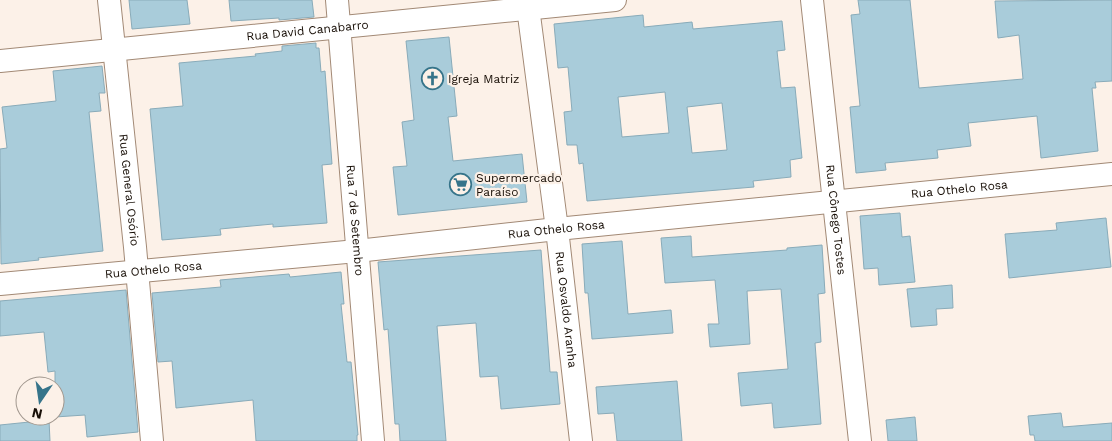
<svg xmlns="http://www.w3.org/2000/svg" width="1112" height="441" font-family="'Work Sans',sans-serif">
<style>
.building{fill:#a9ccda;stroke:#89abb9;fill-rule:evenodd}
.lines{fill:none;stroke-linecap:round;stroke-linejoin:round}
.street-casing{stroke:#a28975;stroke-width:24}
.street{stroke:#fff;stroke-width:22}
.labels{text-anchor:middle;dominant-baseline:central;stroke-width:4.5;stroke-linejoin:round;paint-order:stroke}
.street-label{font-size:12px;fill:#180f07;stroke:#fcf1e8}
.poi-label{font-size:12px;fill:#180f07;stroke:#fcf1e8;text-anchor:start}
</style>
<rect width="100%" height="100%" fill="#fcf1e8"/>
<path class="building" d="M129,0H187L190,24L132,29Z
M229,0H312L314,17L279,20V18L231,21Z
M858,0H910L919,88L1023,79L1019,35L998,38L995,1L1112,0V81L1095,82L1096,88H1092L1098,151L1041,158L1037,116L968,123L971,146L937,150L938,158L885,163L886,170L856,173L850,107L860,106L851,15L860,14Z
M643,15L644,27L692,22L693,29L782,21L785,50L777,51L781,88L795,87L802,158L790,160L791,177L753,181L754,187L587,201L583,163L579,164L577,145H567L564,112L572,111L568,67L558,68L554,24ZM665,92L669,133L622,137L618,97ZM722,103L727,150L692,153L687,107Z
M449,37L457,116L448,117L453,161L522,154L527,202L398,215L393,167L407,166L402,122L414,120L406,41Z
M316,43V48H319L321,72L325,71L332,164L322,165L327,223L273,227V224L220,229L221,235L162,240L150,109L183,106L179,63L256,56L255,54L282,51V46Z
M102,66L105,93H99L101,111L89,112L103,251L38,258L39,260L1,264L0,149L7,148L2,107L56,101L53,71Z
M900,213L902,237L910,236L915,282L879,285L878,268L864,269L860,216Z
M1106,218L1111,267L1009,278L1005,234L1057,230L1056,223Z
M691,236L692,257L787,250V248L822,245L825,293L818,294L821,342L815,343L821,424L774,428L772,403L741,406L738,373L788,369L781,289L747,291L750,344L710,347L708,324H719L715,280L665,283L661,238Z
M622,241L628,314L671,310L673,333L592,339L588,293H585L582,244Z
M541,250L550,372H557L560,404L501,409L498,376L480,377L476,323L437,326L446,441H400L399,424H395L388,329L384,330L378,262Z
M341,272L344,304H341L347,362H351L358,435H357V441H256L253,400L176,408L172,361L158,362L152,293L221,287L220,280L289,274L290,277Z
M952,285L953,308L936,309L937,325L911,327L907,289Z
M126,290L138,432L87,437L85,415L55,417V371L48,372L44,332L0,336V301Z
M677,381L682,441H617L614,413L598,414L596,387Z
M1061,413L1063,427L1112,423V441H1035L1034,435H1030L1028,416Z
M915,417L917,441H888L886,420Z
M49,420L50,441H0V425Z"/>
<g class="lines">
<defs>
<g id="street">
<path id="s1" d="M109,0L135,247L152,441"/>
<path id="s2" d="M337,0L373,441"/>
<path id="s3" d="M527,0L557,229L581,441"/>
<path id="s4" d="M812,0L860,441"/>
<path id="s5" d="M0,61L615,0"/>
<path id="s6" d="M0,284L357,251L557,229L1112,174"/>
</g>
</defs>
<use href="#street" class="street-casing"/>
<use href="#street" class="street"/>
</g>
<defs>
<symbol id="church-ring" viewBox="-11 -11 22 22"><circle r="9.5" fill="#fcf1e8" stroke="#36748a" stroke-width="1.5"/><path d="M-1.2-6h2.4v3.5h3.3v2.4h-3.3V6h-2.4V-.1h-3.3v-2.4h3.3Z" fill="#36748a"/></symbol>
<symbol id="supermarket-ring" viewBox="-11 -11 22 22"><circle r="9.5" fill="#fcf1e8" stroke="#36748a" stroke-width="1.5"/><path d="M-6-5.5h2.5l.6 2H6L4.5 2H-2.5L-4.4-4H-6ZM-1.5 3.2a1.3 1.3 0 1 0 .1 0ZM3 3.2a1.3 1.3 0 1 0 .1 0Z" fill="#36748a"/></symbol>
</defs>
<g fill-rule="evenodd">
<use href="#church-ring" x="420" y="66" width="25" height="25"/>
<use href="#supermarket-ring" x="448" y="172" width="25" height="25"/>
</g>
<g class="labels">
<g class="street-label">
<text stroke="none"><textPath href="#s5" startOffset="309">Rua David Canabarro</textPath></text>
<text stroke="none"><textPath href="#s6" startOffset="964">Rua Othelo Rosa</textPath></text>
<text stroke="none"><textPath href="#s1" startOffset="191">Rua General Osório</textPath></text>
<text stroke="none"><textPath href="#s2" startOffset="221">Rua 7 de Setembro</textPath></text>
<text stroke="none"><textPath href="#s4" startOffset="221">Rua Cônego Tostes</textPath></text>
<text stroke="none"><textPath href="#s6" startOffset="559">Rua Othelo Rosa</textPath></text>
<text stroke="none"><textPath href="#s6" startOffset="154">Rua Othelo Rosa</textPath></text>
<text stroke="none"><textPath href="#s3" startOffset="312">Rua Osvaldo Aranha</textPath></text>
</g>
<g class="poi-label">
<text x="448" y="79">Igreja Matriz</text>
<text x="476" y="178">Supermercado<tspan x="476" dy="14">Paraíso</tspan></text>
</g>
</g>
<g transform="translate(40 401) rotate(193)"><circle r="24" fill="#fcf1e8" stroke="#a1978e"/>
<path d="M0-4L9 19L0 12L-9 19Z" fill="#36748a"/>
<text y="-8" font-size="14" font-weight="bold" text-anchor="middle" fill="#180f07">N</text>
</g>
</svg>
